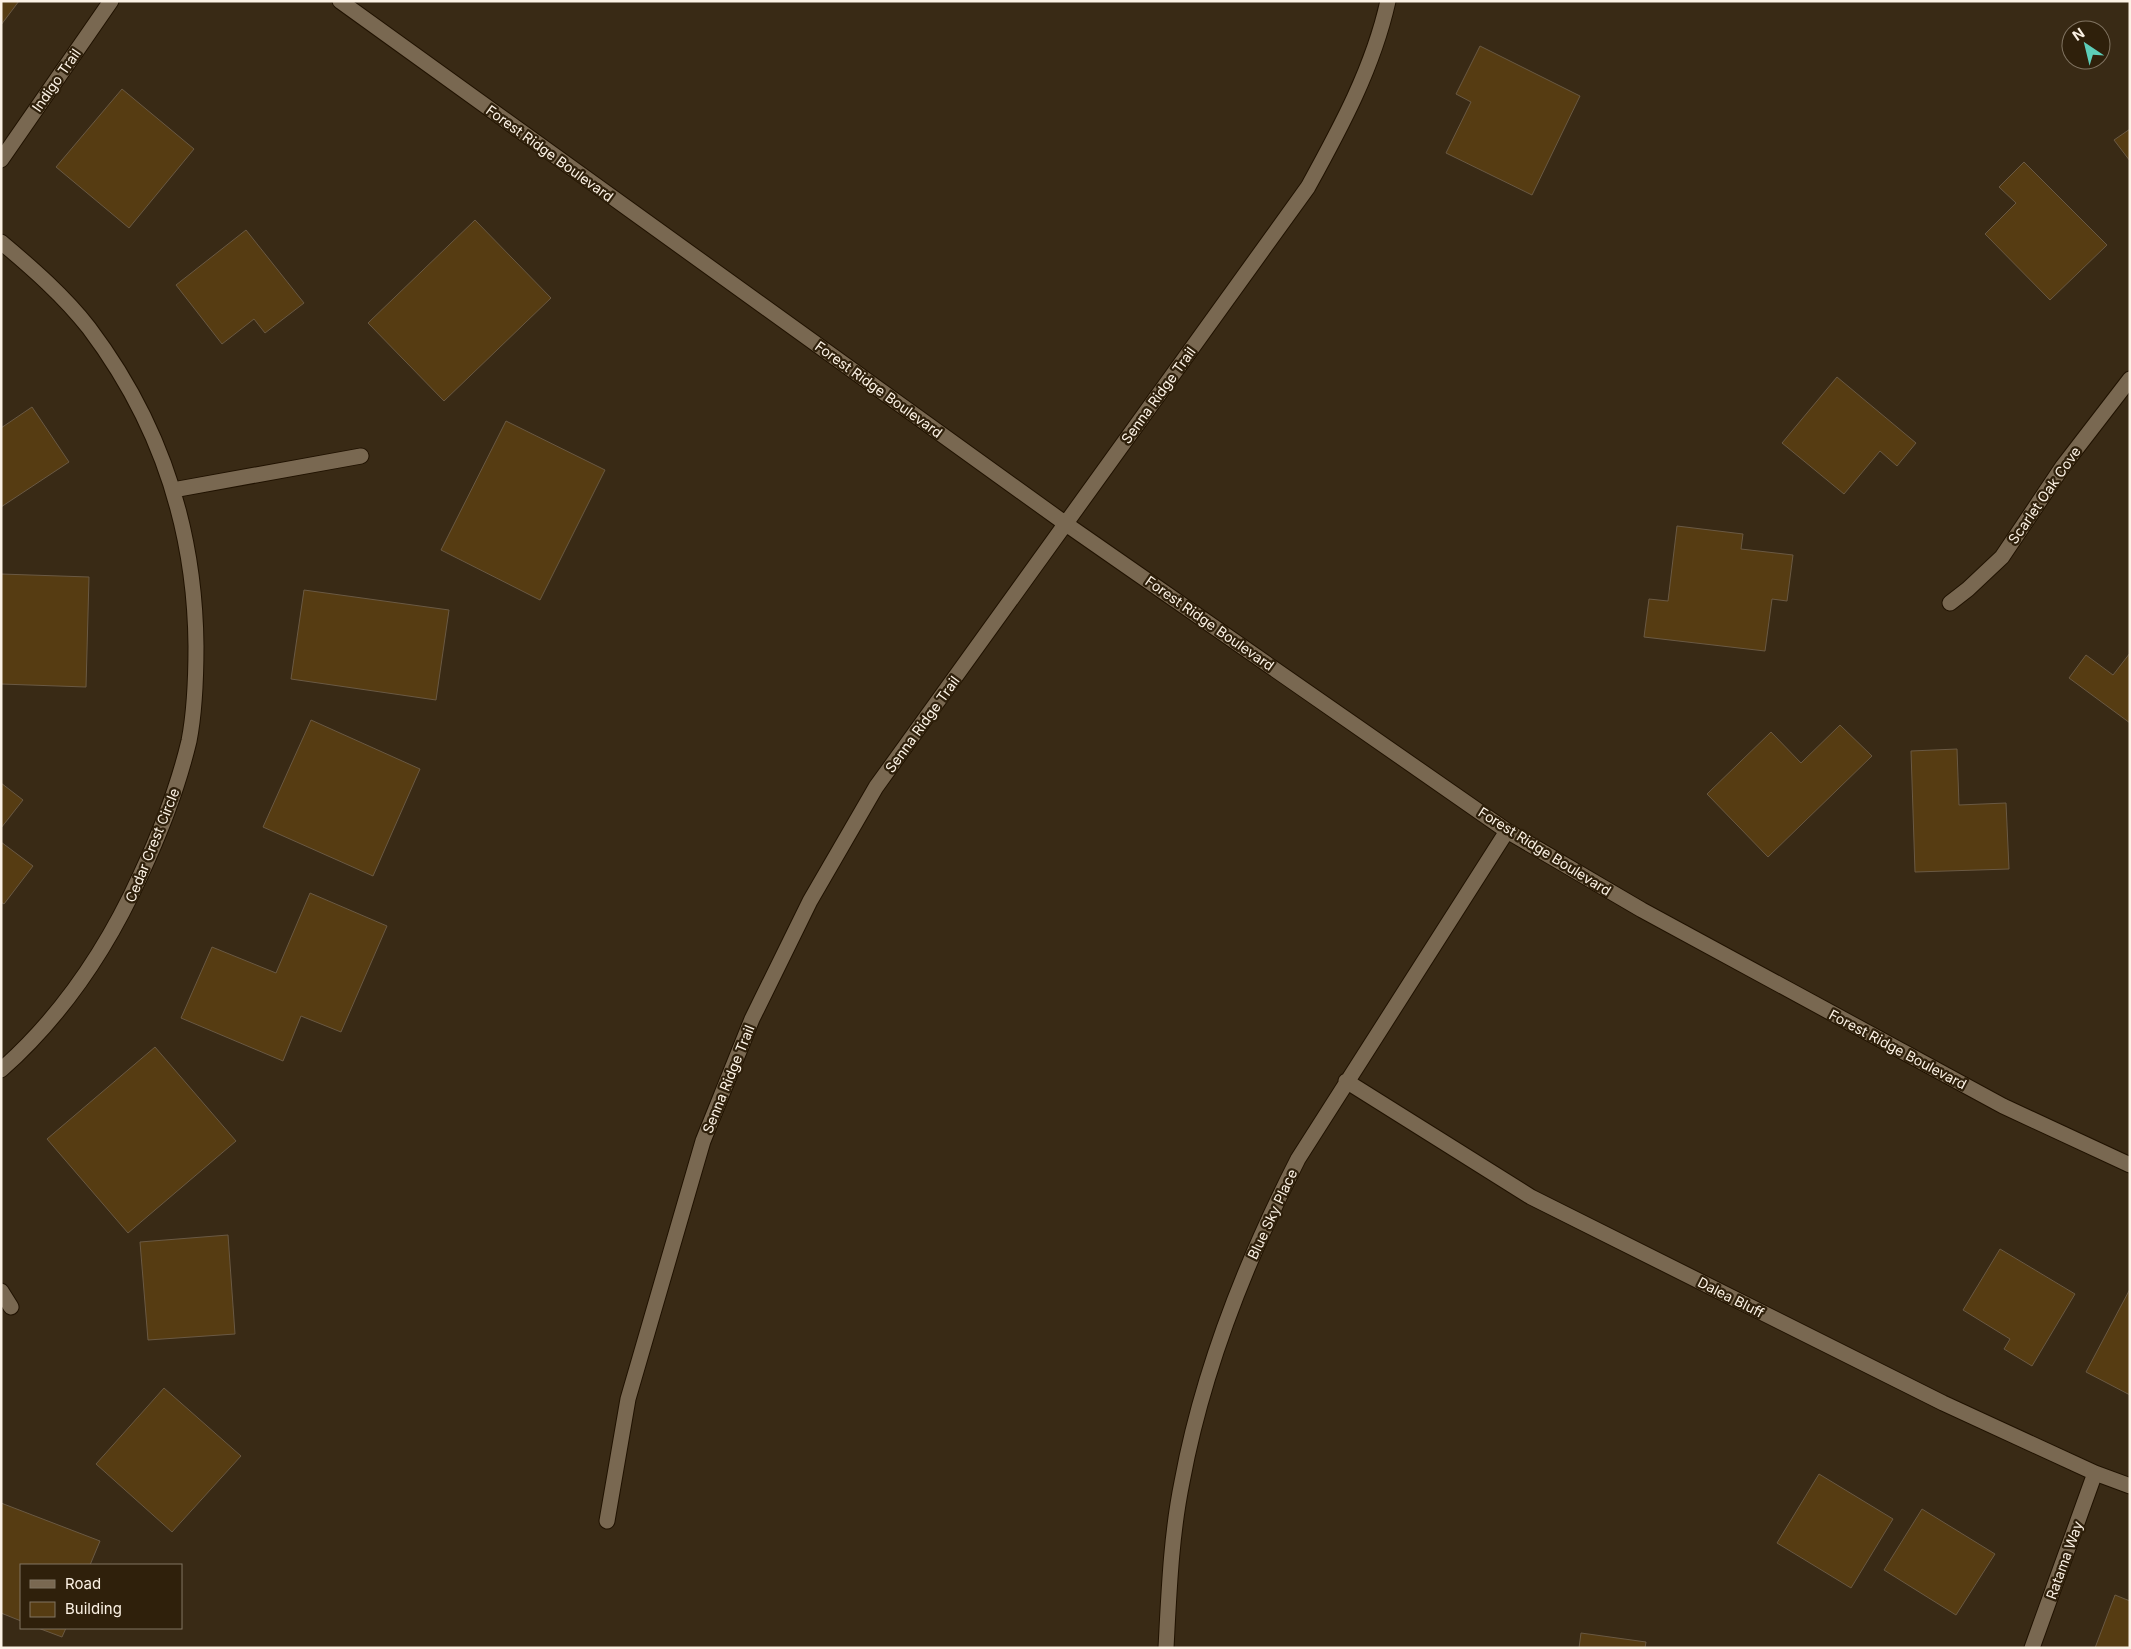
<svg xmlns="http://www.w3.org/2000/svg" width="2131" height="1649" font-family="Inter,sans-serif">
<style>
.building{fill:#563c12;stroke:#6a5943}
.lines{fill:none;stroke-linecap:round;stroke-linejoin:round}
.minor-casing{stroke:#201201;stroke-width:17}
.minor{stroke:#796851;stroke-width:15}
.labels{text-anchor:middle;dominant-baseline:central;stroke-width:4.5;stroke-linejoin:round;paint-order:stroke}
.street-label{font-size:14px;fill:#fcf2e5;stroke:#2f200b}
</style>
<rect width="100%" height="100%" fill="#392a15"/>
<path class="building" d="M1,1H19L1,25Z
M1480,46L1580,96L1532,195L1446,153L1471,102L1456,94Z
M122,89L194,149L129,228L56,167Z
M2130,129V161L2114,140Z
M2024,162L2107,245L2050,300L1985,234L2016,203L1999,187Z
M475,220L551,298L444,401L368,323Z
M246,230L304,303L265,333L254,319L222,344L176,285Z
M1837,377L1916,443L1897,466L1880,451L1844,494L1782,443Z
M32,407L69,462L1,507V428Z
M506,421L605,470L540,600L441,550Z
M1677,526L1743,534L1741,549L1793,555L1787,601L1772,599L1765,651L1644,637L1649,599L1668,601Z
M1,574L89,577L86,687L1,684Z
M304,590L449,610L436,700L291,679Z
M2130,653V723L2069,678L2086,655L2113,675Z
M311,720L420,769L373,876L263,827Z
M1840,725L1872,756L1768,857L1707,794L1771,732L1801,763Z
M1957,749L1959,805L2006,803L2009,869L1915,872L1911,751Z
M1,783L23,800L1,828Z
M1,842L33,866L4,904L1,902Z
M310,893L387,926L341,1032L301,1016L283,1061L181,1018L212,947L276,973Z
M155,1047L236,1141L128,1233L47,1139Z
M228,1235L235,1334L148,1340L140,1242Z
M2000,1249L2075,1294L2032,1366L2004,1349L2010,1339L1963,1310Z
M2130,1289V1395L2086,1372Z
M164,1388L241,1456L172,1532L96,1464Z
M1819,1474L1893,1519L1851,1588L1777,1543Z
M1,1503L100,1541L90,1565H21V1621L1,1613Z
M1922,1509L1995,1554L1956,1615L1884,1570Z
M2115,1595L2130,1601V1648H2095Z
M38,1628H66L62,1637Z
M1581,1633L1646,1642L1645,1648H1579Z"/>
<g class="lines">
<defs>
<path id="minor" d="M340,1L1066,524L1507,831L1642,910L2003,1106L2130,1165
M1,160L111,1
M1,242C32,268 64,296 89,328C160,422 195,529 196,646C196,677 195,710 189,741C178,787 161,831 141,874C108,947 61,1017 1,1070
M173,490L361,456
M1950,603L1968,589L2002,557L2063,466L2130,379
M1346,1081L1531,1197L1943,1403L2095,1473L2130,1486
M1,1291L11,1307
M607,1521L628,1399L703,1141L752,1019L810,901L876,787L1308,187C1341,127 1373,68 1388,1
M1166,1648C1169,1592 1171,1536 1182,1482C1203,1368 1246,1261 1298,1159L1507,831
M2032,1648L2095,1473"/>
</defs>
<use href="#minor" class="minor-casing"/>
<use href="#minor" class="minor"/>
</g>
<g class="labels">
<g class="street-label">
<text transform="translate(56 80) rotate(-55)">Indigo Trail</text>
<text transform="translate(550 153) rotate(36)">Forest Ridge Boulevard</text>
<text transform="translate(879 389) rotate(36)">Forest Ridge Boulevard</text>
<text transform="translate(1158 395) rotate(-54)">Senna Ridge Trail</text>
<text transform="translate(2044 495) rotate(-55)">Scarlet Oak Cove</text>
<text transform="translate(1210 623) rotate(35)">Forest Ridge Boulevard</text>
<text transform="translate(922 724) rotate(-54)">Senna Ridge Trail</text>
<text transform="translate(152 845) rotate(-68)">Cedar Crest Circle</text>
<text transform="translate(1545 851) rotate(32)">Forest Ridge Boulevard</text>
<text transform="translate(1898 1049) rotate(28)">Forest Ridge Boulevard</text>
<text transform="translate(728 1079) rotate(-68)">Senna Ridge Trail</text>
<text transform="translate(1272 1214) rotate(-65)">Blue Sky Place</text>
<text transform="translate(1731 1297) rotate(27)">Dalea Bluff</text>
<text transform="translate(2064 1560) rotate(-70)">Ratama Way</text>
</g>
</g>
<rect width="2131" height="1649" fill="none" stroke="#fcf2e5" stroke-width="5"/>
<rect x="20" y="1564" width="162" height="65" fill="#2f200b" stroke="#817462"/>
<rect x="30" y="1580" width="25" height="8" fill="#796851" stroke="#817462"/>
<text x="65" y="1589" font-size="15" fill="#fcf2e5">Road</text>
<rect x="30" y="1602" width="25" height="15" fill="#563c12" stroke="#817462"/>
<text x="65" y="1614" font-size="15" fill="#fcf2e5">Building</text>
<g transform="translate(2086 45) rotate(325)"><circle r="24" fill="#2f200b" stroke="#817462"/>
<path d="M0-4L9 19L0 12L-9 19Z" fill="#5dceb9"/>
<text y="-8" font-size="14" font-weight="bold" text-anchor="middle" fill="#fcf2e5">N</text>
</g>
</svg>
